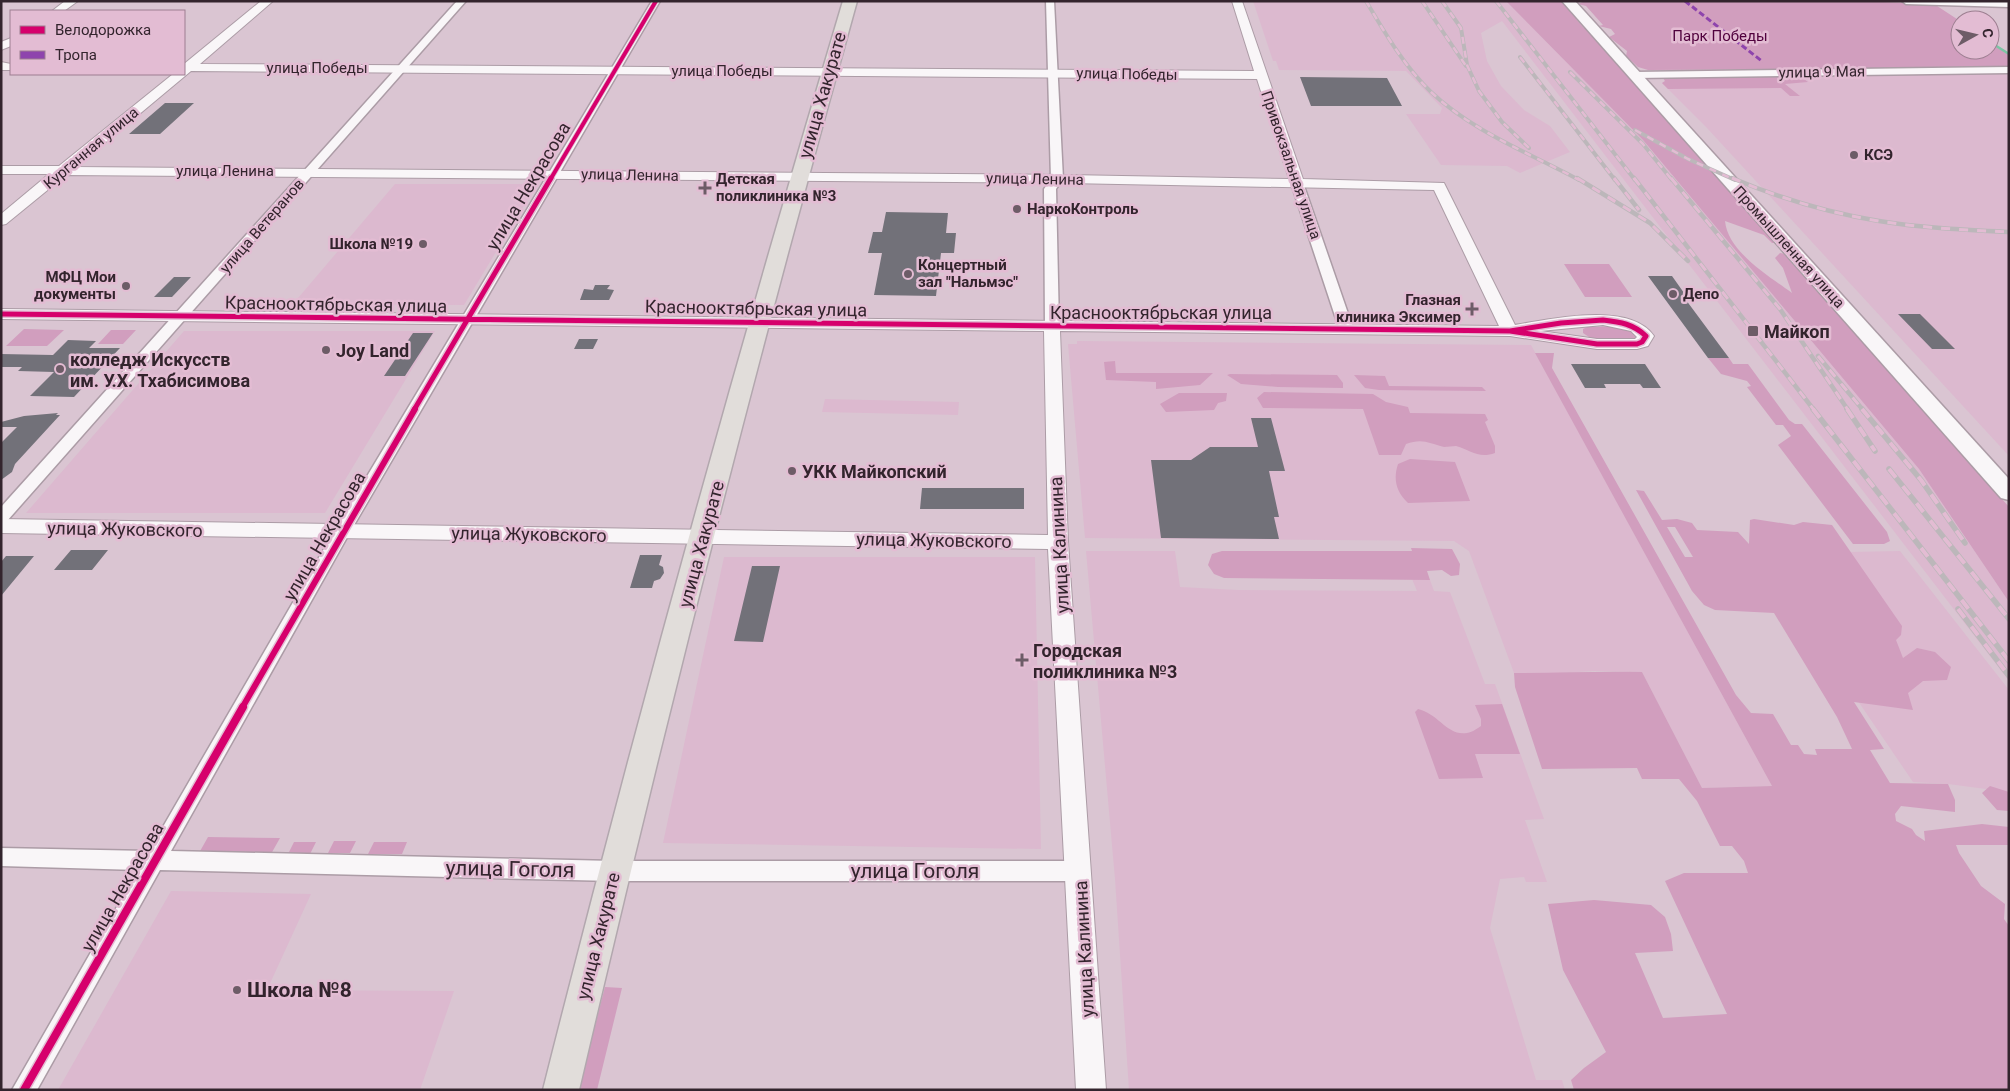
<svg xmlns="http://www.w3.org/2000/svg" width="2010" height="1091" font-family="Roboto,sans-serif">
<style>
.built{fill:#dcb9cf}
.green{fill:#d19ebe;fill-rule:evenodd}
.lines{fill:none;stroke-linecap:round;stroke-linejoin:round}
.stream{stroke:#7cc4a4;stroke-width:2.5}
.building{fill:#727179}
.minor-casing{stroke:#ac9ca6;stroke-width:3}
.tertiary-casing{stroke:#ac9ca6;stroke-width:2}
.secondary-casing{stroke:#ac9ca6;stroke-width:3}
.primary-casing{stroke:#b2a7ae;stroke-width:3}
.minor{fill:#f9f6f8;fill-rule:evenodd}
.tertiary{fill:#f9f6f8;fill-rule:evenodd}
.secondary{fill:#f9f6f8;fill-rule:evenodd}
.primary{fill:#e1ddda;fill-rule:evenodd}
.rail-far2-casing{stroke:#bcb7ba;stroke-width:4}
.rail-far1-casing{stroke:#bcb7ba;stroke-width:4.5}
.rail-casing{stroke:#bcb7ba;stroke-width:5.5}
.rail-far2{stroke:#e3bcd3;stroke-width:2.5;stroke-dasharray:7;stroke-linecap:butt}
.rail-far1{stroke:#e3bcd3;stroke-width:3;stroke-dasharray:9;stroke-linecap:butt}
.rail{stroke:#e3bcd3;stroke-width:4;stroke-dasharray:11;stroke-linecap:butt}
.quiet{stroke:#8e44ad;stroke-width:3;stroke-dasharray:6 3;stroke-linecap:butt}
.cycleway-far3-casing{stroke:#e3bcd3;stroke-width:5.5}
.cycleway-far2-casing{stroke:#e3bcd3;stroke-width:8}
.cycleway-far1-casing{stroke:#e3bcd3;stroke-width:9}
.cycleway-casing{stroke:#e3bcd3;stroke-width:11}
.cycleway-far3{stroke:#d6006c;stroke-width:4}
.cycleway-far2{stroke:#d6006c;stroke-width:5}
.cycleway-far1{stroke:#d6006c;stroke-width:6}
.cycleway{stroke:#d6006c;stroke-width:8}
.poi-dot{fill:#6d5c67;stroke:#e3bcd3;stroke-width:2}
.labels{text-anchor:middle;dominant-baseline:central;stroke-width:5;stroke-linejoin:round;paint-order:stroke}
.far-park-label{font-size:15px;fill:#50003d;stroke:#e3bcd3}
.far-street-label{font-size:15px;fill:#33242d;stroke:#e3bcd3}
.far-poi-label{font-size:15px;font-weight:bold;fill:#33242d;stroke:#e3bcd3;text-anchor:start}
.street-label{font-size:18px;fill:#33242d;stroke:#e3bcd3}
.poi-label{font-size:18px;font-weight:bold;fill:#33242d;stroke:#e3bcd3;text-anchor:start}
.near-street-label{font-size:21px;fill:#33242d;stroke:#e3bcd3}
.near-poi-label{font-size:21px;font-weight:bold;fill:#33242d;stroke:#e3bcd3;text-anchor:start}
</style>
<rect width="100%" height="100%" fill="#dac5d2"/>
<path class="built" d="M1253,1H1506L1643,140L1919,469L2009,602V681L1502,21L1481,33L1487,61L1501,86L1524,110L1550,126L1570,152L1520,173L1507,166L1441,165L1406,114H1440L1442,108L1406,71L1279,70L1276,61H1273Z
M2004,73L2009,76V456L1707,128L1662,83L1665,81L1663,78Z
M395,184H537L464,305L293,304Z
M184,331H435L325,513H26Z
M1077,341L1531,345L1772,786L1702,788L1642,672L1595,671L1559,673H1514L1469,551L1454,541L1085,538L1068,344H1077Z
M825,399L959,402L958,415L822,412Z
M1086,551H1175L1180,587L1238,590L1417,591L1412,579L1430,580L1434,591L1450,592L1485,684H1495L1544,819L1525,820L1547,882H1526L1524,877L1500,879L1490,928L1536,1080H1562L1565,1090H1129L1115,879Z
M1900,551L2009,690V792L1948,784L1913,782L1771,573L1849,552Z
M724,557H1035L1041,849L663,843Z
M171,891L311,894L267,990L454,991L420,1090H58Z"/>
<path class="green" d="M1506,1H1563L1579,18L1576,19L1584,28H1588L1777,243H1772L1764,235L1725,221C1728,252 1769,276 1792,293L1783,268L1775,258L1780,253L1786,254L2009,507V602L1919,469L1643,140Z
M1585,1H1858L1934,4L1960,21V50H1990V43L2009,55V68L1648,70L1638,67L1626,56L1627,51L1609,37L1615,34L1611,29L1599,26L1603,25L1586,6L1578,4Z
M1800,76L1808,82L1785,84L1800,96H1790L1781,88L1668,89L1662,83L1665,81L1663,78Z
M1564,264H1609L1632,297H1585Z
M1587,327C1603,327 1626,322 1637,336L1634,339H1592L1583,333V329Z
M24,329L64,330L47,346H6Z
M111,330H136L123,344H98Z
M1535,353H1554L1552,368L1736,695L1751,713L1773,714L1791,745H1798L1804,754L1817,755L1815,749H1852L1837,717L1774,613L1715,610L1704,605L1692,591L1636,490L1644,491L1662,520L1677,519L1692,523L1697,530L1738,532L1749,544L1750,520L1754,519L1794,525L1803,522L1832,525L1902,626L1901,635L1896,640L1903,658L1917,648L1935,652L1951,667L1947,680L1923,681L1908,693L1913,710L1854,702L1884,749L1870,750L1890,783L1948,784L1955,800V812L1901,806L1895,814L1896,821L1912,829L1916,835L1925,841L1924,831L1982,824L2009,827V845H1956L1959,853L1981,886L2005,904L2004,919L2009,926V1090H1574L1571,1080L1584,1068L1606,1052L1563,970L1548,904L1594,900L1651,905L1665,917L1671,934L1673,951L1635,953L1663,1018L1727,1014L1665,881L1684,873H1748L1744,861L1732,846H1720L1697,801L1679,779H1642L1637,768L1542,769L1515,687L1514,673C1556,673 1599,671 1642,672L1702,788L1772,786ZM1667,527H1675L1693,557H1685Z
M1708,358H1729L1733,364H1748L1789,420L1795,424H1802L1887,532L1890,541L1884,544H1853L1778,445L1791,436L1783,425H1776L1747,387L1751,386L1747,381L1721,374Z
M1115,361L1116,373H1213L1200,385L1156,389V382L1106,380L1104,362Z
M1230,374L1337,375L1343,383V388L1278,387L1241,384L1227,375Z
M1354,375L1385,376L1389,386L1482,387L1486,391L1379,390L1365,388Z
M1264,392L1373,394L1386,402L1408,407L1410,413L1485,414L1488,420L1485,422L1495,446V453C1478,459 1471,450 1456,446C1452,446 1448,447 1444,447C1429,443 1422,438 1406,444L1401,455H1379L1363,409L1263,408L1257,398Z
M1179,393H1227L1226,401L1218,403L1214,410L1166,412L1160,404Z
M1410,459L1455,462L1470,501L1408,503C1396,492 1393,479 1398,464Z
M1411,548L1452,549L1460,564L1459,575L1451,576L1442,570L1427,571L1430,580L1224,578L1214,574L1208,565L1212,554L1222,551H1412Z
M1502,704L1520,754H1475L1483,778L1439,779L1415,712L1418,709C1442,714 1452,748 1481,726V719L1475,705Z
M1990,786L2009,792V811L1997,810L1982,793Z
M208,837L280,838L271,854L199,853Z
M334,841H356L350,853H328Z
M294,842H316L310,854H288Z
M374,842H407L402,854H368Z
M605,987L622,988L597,1090H578Z"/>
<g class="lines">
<path class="stream" d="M1990,42L2009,54"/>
</g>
<path class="building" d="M1300,77L1387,78L1402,106H1311Z
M165,103H194L160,134H129Z
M886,212L948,213L946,233H956L954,253H941L936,296L874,295L882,253H868L873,232H882Z
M1648,276H1672L1689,300H1686L1729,358H1708Z
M174,277H191L172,297H154Z
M595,285H610L607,289L614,290L609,300H580L584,289L593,290Z
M1898,314H1920L1955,349H1932Z
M413,333H433L405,376H384Z
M579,339H598L593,349H574Z
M68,340L96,341L89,348H120L74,397L30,396L54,372L18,371L22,367H1V354L53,355Z
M1571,364H1645L1661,388H1643L1640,384H1604L1606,388H1585Z
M58,413L56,415H60L15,464L12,472L1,480V443L17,427H1V422L24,416Z
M1251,418H1271L1285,471H1269L1279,517H1274L1279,539L1161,538L1151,460H1191L1210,447H1258Z
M922,488H1024V509H920Z
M71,550H108L92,570H54Z
M640,555H662L659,565L663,567L664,573L660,579L654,581L652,588H630Z
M6,556H34L1,596V562Z
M752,566H780L763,642L734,641Z"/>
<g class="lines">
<defs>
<path id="minor" d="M457,1H466L7,521L1,522V507Z
M652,1H660L350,532L171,851L614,861H1079L1086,864L1089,871L1086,878L1079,881H614L160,870L37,1090H12L138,870L1,866V848L149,851L336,528Z
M1046,1H1054L1063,179L1056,189L1059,326L1052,330L1045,326L1044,189L1051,179Z
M1902,1H2009V7L1906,4Z
M2009,67V73L1635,78L1630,75L1635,72Z
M1297,180L1303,183L1353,328L1351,331L1346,332L1339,328L1291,183Z"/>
<path id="tertiary" d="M65,1H78L64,11H52Z
M261,1H273L200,64L1254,71L1232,1H1242L1303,179L1444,183L1515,325C1551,319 1630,301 1654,336L1648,346L1637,349H1597L1510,336L1060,331L1068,542L1106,1090H1076L1048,549L1,533V519L1048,535L1044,331L1,319V309L1499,326L1434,190L1067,183L66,175L6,224L1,225V214L49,174H1V166H59L173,74H184V64ZM191,71L1257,79L1289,179L1067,175L76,167ZM1603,325L1631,331L1637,337L1635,339H1597L1540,331Z
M11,38V46L1,50V42Z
M1,62L11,64V70H1Z"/>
<path id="secondary" d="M1562,1H1575L2009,479V500L2001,498Z"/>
<path id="primary" d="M843,1H857C756,362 664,725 579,1090H543C635,725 735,362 843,1Z"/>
</defs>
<use href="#minor" class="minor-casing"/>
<use href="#tertiary" class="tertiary-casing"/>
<use href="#secondary" class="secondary-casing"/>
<use href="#primary" class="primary-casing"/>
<use href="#minor" class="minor"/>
<use href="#tertiary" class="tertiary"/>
<use href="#secondary" class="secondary"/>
<use href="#primary" class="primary"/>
<defs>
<path id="rail-far2" d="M1366,1C1385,33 1404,66 1431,92C1472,131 1529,153 1579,180
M1422,1L1466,66
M1442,1L1461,28L1467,65L1479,91L1502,122L1529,148
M1496,1L1635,180
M1520,57L1615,180
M1570,72L1643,144L1672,180
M1635,130L1688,159L1735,180"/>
<path id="rail-far1" d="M1577,178L1650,223L1688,261
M1614,178L1639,210
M1634,178L1814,410
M1671,178L1780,309L1848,410
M1732,178C1779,198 1829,213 1879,221C1922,228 1966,230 2009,232
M1818,356L1863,410"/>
<path id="rail" d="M1813,409L2009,661
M1847,409L1875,451
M1862,409L1921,480L1965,543
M1889,469L2009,619
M1958,609L2009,676"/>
</defs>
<use href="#rail-far2" class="rail-far2-casing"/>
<use href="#rail-far1" class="rail-far1-casing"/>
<use href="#rail" class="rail-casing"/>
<use href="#rail-far2" class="rail-far2"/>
<use href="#rail-far1" class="rail-far1"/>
<use href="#rail" class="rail"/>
<path class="quiet" d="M1685,1L1763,62"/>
<defs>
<path id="cycleway-far3" d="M550,180L656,1"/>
<path id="cycleway-far2" d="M1,314L1510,331
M1603,320C1621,322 1633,324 1646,336L1642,342L1637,344H1597L1510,331L1561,323Z
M414,410L551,178"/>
<path id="cycleway-far1" d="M242,708L415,409"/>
<path id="cycleway" d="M24,1090L243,707"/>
</defs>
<use href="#cycleway-far3" class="cycleway-far3-casing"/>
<use href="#cycleway-far2" class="cycleway-far2-casing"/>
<use href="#cycleway-far1" class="cycleway-far1-casing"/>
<use href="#cycleway" class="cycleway-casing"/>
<use href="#cycleway-far3" class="cycleway-far3"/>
<use href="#cycleway-far2" class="cycleway-far2"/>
<use href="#cycleway-far1" class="cycleway-far1"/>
<use href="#cycleway" class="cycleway"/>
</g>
<g class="poi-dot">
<circle cx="1854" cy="155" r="5"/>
<path d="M702.5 180.5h5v5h5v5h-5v5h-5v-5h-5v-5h5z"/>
<circle cx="1017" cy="209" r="5"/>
<circle cx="423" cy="244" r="5"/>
<circle cx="908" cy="274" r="5"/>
<circle cx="126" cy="286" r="5"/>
<circle cx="1673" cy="294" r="5"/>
<path d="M1469.5 301.5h5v5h5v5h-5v5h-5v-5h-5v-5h5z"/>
<rect x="1747" y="325" width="12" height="12" rx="2.5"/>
<circle cx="326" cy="350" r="5"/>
<circle cx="60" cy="369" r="5"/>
<circle cx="792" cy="471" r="5"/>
<path d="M1019.5 652.5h5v5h5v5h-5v5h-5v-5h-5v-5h5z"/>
<circle cx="237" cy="990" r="5"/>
</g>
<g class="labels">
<g class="far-park-label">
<text x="1720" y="36">Парк Победы</text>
</g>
<g class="far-street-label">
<text x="317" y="68">улица Победы</text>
<text x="722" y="71">улица Победы</text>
<text transform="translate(1822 72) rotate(-1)">улица 9 Мая</text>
<text transform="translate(1127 74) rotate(1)">улица Победы</text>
<text transform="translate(91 148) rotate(-40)">Курганная улица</text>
<text transform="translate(1291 165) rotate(71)">Привокзальная улица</text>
<text x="225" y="171">улица Ленина</text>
<text transform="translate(630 175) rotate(1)">улица Ленина</text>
<text transform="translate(1035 179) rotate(1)">улица Ленина</text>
<text transform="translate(262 226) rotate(-49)">улица Ветеранов</text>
<text transform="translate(1789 247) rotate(48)">Промышленная улица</text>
</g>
<g class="far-poi-label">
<text x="1864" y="155">КСЭ</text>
<text x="716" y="179">Детская<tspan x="716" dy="17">поликлиника №3</tspan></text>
<text x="1027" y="209">НаркоКонтроль</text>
<text x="413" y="244" text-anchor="end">Школа №19</text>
<text x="918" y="265">Концертный<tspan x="918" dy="17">зал "Нальмэс"</tspan></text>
<text x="116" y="277" text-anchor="end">МФЦ Мои<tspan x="116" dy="17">документы</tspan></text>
<text x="1683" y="294">Депо</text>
<text x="1461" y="300" text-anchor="end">Глазная<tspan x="1461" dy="17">клиника Эксимер</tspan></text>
</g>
<g class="street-label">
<text transform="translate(822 95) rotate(-74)">улица Хакурате</text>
<text transform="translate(528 186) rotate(-59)">улица Некрасова</text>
<text transform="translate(336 304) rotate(1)">Краснооктябрьская улица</text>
<text transform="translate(756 308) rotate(1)">Краснооктябрьская улица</text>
<text x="1161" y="312">Краснооктябрьская улица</text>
<text transform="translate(125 529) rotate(1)">улица Жуковского</text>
<text transform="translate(529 534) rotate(1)">улица Жуковского</text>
<text transform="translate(324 536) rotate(-60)">улица Некрасова</text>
<text transform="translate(934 540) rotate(1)">улица Жуковского</text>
<text transform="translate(701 544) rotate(-75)">улица Хакурате</text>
<text transform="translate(1059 545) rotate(-93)">улица Калинина</text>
<text transform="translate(122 887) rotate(-60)">улица Некрасова</text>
<text transform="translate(598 936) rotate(-76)">улица Хакурате</text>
<text transform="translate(1084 949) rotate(-93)">улица Калинина</text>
</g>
<g class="poi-label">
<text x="1764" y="331">Майкоп</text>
<text x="336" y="350">Joy Land</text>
<text x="70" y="359">колледж Искусств<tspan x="70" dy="21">им. У.Х. Тхабисимова</tspan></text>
<text x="802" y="471">УКК Майкопский</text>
<text x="1033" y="650">Городская<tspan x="1033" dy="21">поликлиника №3</tspan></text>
</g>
<g class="near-street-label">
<text transform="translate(510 869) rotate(1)">улица Гоголя</text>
<text x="915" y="871">улица Гоголя</text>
</g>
<g class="near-poi-label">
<text x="247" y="990">Школа №8</text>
</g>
</g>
<rect width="2010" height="1091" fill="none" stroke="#33242d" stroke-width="5"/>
<rect x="10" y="10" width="175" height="65" fill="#e3bcd3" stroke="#9d7f91"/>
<rect x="20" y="26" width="25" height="8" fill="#d6006c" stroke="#9d7f91"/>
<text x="55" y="35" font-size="15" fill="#33242d">Велодорожка</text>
<rect x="20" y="51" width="25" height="8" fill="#8e44ad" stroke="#9d7f91"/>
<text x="55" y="60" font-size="15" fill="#33242d">Тропа</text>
<g transform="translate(1975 35) rotate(82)"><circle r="24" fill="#e3bcd3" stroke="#9d7f91"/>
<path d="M0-4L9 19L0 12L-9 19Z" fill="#6d5c67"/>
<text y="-8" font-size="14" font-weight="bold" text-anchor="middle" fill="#33242d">С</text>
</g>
</svg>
